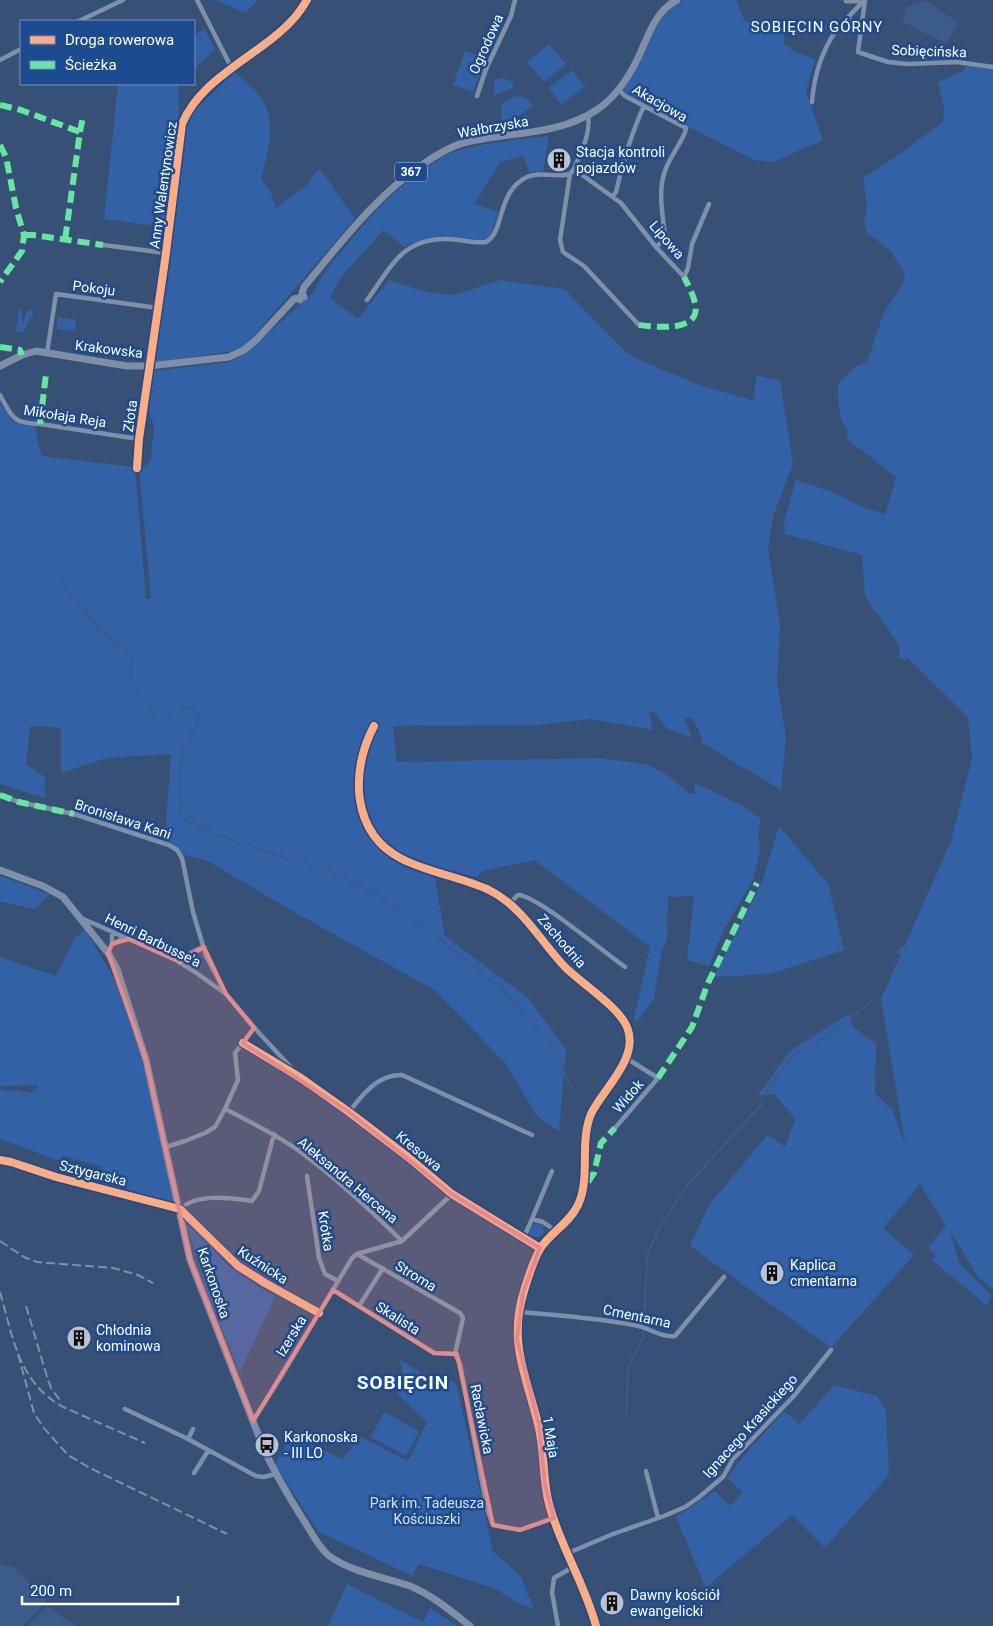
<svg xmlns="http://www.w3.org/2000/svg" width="993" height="1626" font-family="Roboto,sans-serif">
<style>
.green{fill:#3261a5}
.water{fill:#3b5b8b}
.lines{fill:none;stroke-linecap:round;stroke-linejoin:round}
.stream{stroke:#3b5b8b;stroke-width:2}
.minor{stroke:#7e91a8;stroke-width:4.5}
.tertiary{stroke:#7e91a8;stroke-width:5.5}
.primary{stroke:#7e8fa7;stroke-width:7}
.rail{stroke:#7f90a7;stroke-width:2;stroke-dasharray:9 4;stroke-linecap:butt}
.quiet{stroke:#66e7a1;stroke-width:6;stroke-dasharray:12 6;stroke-linecap:butt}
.cycleway-casing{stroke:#1d4b8f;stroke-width:11}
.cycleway{stroke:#ffac80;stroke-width:8}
.marked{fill:#e88989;fill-opacity:0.2;stroke:#e88989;stroke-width:4;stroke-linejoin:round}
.labels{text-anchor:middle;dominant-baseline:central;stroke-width:5;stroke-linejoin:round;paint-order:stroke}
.shield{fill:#1d4b8f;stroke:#bbc9dd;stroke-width:1}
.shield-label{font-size:12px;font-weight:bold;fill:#fff}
.street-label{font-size:14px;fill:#fff;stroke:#1d4b8f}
.poi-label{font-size:14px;fill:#fff;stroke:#1d4b8f;text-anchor:start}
.park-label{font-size:14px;fill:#d1e2f9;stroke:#1d4b8f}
.neighbourhood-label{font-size:15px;letter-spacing:1px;fill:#fff;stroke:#1d4b8f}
.district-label{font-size:19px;font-weight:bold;letter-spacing:1px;fill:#fff;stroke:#1d4b8f}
</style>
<rect width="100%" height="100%" fill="#375075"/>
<path class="green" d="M216,0H258L245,13Z
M686,0H736L745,21L784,31V44L800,54L815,59L806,92L823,140L773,162L754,160L669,117L625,93L624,88C628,83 632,78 635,72C649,48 656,9 686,0Z
M204,28L215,50L194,69V37Z
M549,44L566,64L544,82L527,62Z
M465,51L486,58L473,92L453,85Z
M969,63L993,67V1289L979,1278L950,1231L959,1263L992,1296L986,1305L932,1260L936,1254L928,1248L946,1226L917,1179L919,1186L883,1228L914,1255L831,1348L690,1246L709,1205L768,1134L785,1147L795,1119L774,1094L758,1095L789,1052L848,1014L853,1027L876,1044L875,1093L892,1109L905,1144L881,999L901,954L895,953L905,945L951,841L972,759L968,717L908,658L905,660L899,658L900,646L877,613H875L865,596L862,555L785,534L784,521L796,480L833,492L865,508L885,514L896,477L847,439L848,431C837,419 839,400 838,384L853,368L867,362L884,312L903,283L905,274L890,250L867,233L864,223L867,206L863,178L898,155L943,122L944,109L938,82L963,71Z
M572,70L585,86L561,105L549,88Z
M234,72C243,80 256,89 262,99C277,122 268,155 261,179L271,192L276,208L307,185L318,170H321L355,219L244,347L228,352L158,362L154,361V357L172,233L185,125L191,114Z
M503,78L512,82L514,87L494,96V83L496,79Z
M118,84H178L179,115L166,227L104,219Z
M517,96L526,98L534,106L504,124C497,108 501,101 517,96Z
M549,136L543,171L530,173L523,156L500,162L474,204L498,212L491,235L487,240C474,241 463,238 450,237C433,236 419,241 404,247L384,230L341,277L330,298L358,319L389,280L426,292L455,295L500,280L564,289L625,351L639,360L700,385L754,401L756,375L780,381L793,464L773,516L768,549L780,625L777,682L786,737L781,790L702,743L699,730L690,717L685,719L692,738L667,729L654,712L649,713L653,730L591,719L537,725L393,726L397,762L600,758L646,764L666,774L690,794H696L693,782L739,804L761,819L758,834L760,849L753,880L723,931L709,966L687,960L694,896L668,897L667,939L661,953L654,999L637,1022L634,1018L650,947L534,860L483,871L477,877L433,867L445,936L528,998L566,1049L559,1131L538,1117L504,1062L436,991L294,912L208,861L182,854L165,836L171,754L106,758L61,773V728L30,726L26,764L45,777V798L0,784V403L12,421L36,427L37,441L42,456L135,467L146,599H151L139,469L148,464L151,457L154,427L149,411V379L152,371L230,362L246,353L314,292C320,276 331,264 342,251C367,219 394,189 429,166C435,162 441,157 448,154C479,142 516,140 549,136Z
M19,309L22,312V324L24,322L26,312L31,309L34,311L32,317L29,319L24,332L16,331Z
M58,317L76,320L75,331L56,329Z
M779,826L828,884L844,950L770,974L714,977L762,882Z
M0,876L50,894L35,909L0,902Z
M85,930L120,988L136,1035L163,1147L175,1202L156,1200L97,1187L102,1167L63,1156L59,1160L54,1159L0,1139V1090L33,1092L39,1085L0,1086V957L56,976L75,938Z
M186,1223L192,1225L227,1265L260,1288L275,1296L240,1373L207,1291Z
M535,1223L544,1225L542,1228L544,1232L540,1237L533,1236L531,1239L529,1230Z
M400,1360L424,1375L456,1382L493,1551L521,1577L534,1609L517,1603L496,1589L419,1564L412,1576L318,1531L275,1465L292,1434L342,1459L361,1437L408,1461L427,1422L397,1394L403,1375Z
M834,1385L877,1396L886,1411L889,1475L825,1548L792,1515L706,1587L703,1582L676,1517L715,1491L730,1506L743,1492L727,1478L750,1448L784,1411L799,1424Z
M384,1412L419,1431L406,1456L371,1437Z
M347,1584L423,1622L430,1608L457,1626H328Z"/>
<path class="water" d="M926,0L958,23L946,44L903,22L906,7Z
M0,1564L8,1567L13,1566L47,1600L23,1626H0Z
M47,1607H48L76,1626H28Z"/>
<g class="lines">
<path class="stream" d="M59,576L78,604L97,626L132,658C129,683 131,688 150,703L155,724L167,721L172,717
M179,712L188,707L198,713C199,728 187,739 183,753C178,772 180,795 181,815L190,822L214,834L277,855L338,873L378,895L444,942L499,986L549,1041L572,1089
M766,1095L769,1087L791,1057L823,1039L871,1002
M644,1323L647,1256L660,1227L688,1184L763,1103
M626,1418L628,1367L643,1338V1332"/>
<path class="minor" d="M197,0L231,67
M865,0L858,52L888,62L907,64L957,62L993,67
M848,18L862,28
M79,21L123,0
M0,60L21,49
M619,90L625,96L686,128C686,137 667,160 664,174C658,194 663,216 665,237L662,242L656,247
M477,96L486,69L511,16L515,0
M812,102C814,77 821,53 835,32C843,21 855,11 864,0
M588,115C591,134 581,152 574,169L570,174L560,240L563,252L584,266L639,325
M574,169L621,203L656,247L684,277L688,268L692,244L709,204
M613,196L616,192C623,162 631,134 644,106
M103,245L166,253
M367,300C390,269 400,240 444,239C458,238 473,244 486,242C505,232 496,192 527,177C540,171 556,178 570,174
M47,353L56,294L158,308
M0,395C13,418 12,423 40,424L139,439
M137,468L139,439L166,253L182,124C202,75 264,54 296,16C300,11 304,5 307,0
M0,795L19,802L74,814L169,845L177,850L182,858L193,912L206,956L226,994
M509,904L518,895C535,894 606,954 625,967
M81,918L176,960L195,972L226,994L260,1034L297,1074
M112,944L120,940L127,939
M108,953L112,944V932
M180,963C187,955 193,950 204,947
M243,1043L301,1078L349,1112L408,1157L452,1194L540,1248
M225,1109C249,1121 273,1133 295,1148C334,1176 368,1208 402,1241
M349,1112C362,1095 378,1074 402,1075L532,1135
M615,1128L658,1078L626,1058
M166,1147L185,1141L205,1133L215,1127L225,1109L238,1080L235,1053L254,1028
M0,1160L11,1162L56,1177L180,1209L238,1266L265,1283L319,1313
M307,1176L319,1258L325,1274L338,1281
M180,1209C196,1193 231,1198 252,1201L259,1191L274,1134
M532,1219L552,1171
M524,1237L532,1219L543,1222L556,1231
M357,1254L460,1313L463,1318L455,1354L460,1364L487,1509L493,1525L520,1530L554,1518
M333,1290L434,1353L455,1354
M359,1306L383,1268
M519,1312C558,1315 596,1318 634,1325C648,1327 661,1338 675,1336L724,1277
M125,1409L188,1439L256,1476L264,1477L275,1474
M253,1421L282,1375L352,1258L357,1254L402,1241L452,1194
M188,1439L193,1429
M646,1471L658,1518
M194,1473L208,1451
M568,1553L613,1534L664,1516L685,1507L698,1498L723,1477L733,1459L793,1397L831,1350
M558,1626L552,1592L554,1578L573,1567"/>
<path class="tertiary" d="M374,726C350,771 351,833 402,859C430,873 461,877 489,890C523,907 540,941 565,967C582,984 618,1006 627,1027C640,1058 603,1089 591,1114C579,1143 591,1177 578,1205C570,1222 553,1231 542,1246C534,1257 528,1278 524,1291C508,1342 526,1375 538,1424C545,1450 542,1478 549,1504C560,1546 585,1584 596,1626"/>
<path class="primary" d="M847,0H857
M300,300L304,287C342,241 378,193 429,160C440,153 451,146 463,143C508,131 557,137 598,109C615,97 627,80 636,62C647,41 653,12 677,0
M0,366L22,355L36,351L127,366H149L229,357L244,350L256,340L294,299L304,297
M0,870L43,886L63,897L108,953L117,969L146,1060L190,1260L263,1447C275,1474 290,1499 306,1524C312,1534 319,1547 328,1555C352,1573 382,1576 410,1586C432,1595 451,1611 470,1626"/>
<path class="rail" d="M0,1241L24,1257L37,1262L113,1268L138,1275L153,1283
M0,1292C13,1337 18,1382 63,1407L145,1443
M26,1306L48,1380L52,1390L61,1401
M18,1354L34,1413L43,1427L68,1455L90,1468L227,1534"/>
<path class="quiet" d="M0,105L21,110L80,132L65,240
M80,132L83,116
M0,145L6,157L16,208L24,235L22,251L0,282
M24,235H33L103,245
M639,325C656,327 702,333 695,303C693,294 688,285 684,277
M0,347L20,350L22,355
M40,424L46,374
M0,795L19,802L74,814
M658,1078L692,1027L708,983L757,883
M588,1182L594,1173L601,1143L615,1128"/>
<defs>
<path id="cycleway" d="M137,468L139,439L166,253L182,124C202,75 264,54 296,16C300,11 304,5 307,0
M374,726C350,771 351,833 402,859C430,873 461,877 489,890C523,907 540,941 565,967C582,984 618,1006 627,1027C640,1058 603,1089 591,1114C579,1143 591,1177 578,1205C570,1222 553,1231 542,1246C534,1257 528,1278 524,1291C508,1342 526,1375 538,1424C545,1450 542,1478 549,1504C560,1546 585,1584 596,1626
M243,1043L301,1078L349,1112L408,1157L452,1194L540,1248
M0,1160L11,1162L56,1177L180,1209L238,1266L265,1283L319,1313"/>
</defs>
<use href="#cycleway" class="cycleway-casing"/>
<use href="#cycleway" class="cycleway"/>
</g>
<path class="marked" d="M129,939L180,962L204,947L226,994L254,1028L243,1043L349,1112L452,1194L540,1248L523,1293L517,1339L539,1425L545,1485L554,1518L520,1530L493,1525L457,1354L434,1353L333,1290L253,1421L190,1260L146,1060L108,953L112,944Z"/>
<defs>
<symbol id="building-disc" viewBox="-11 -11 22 22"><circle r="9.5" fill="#b9c2cf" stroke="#1d4b8f"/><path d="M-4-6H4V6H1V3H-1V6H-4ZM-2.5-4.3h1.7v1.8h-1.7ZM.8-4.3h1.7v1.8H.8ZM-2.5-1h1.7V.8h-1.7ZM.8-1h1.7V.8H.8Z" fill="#111"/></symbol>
<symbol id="bus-disc" viewBox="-11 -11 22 22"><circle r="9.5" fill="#b9c2cf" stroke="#1d4b8f"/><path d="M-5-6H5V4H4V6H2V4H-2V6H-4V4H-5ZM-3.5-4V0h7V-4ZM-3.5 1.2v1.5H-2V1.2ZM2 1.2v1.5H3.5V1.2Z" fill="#111"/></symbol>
</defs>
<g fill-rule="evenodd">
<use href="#building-disc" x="545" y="146" width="28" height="28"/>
<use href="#building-disc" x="758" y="1259" width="28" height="28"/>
<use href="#building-disc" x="65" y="1324" width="28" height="28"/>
<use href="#bus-disc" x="253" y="1431" width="28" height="28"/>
<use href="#building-disc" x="598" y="1589" width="28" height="28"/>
</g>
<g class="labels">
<rect class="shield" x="395" y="162.5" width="32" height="19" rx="4"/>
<g class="shield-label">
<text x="411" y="172">367</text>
</g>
<g class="street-label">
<text transform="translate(486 44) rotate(-66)">Ogrodowa</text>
<text transform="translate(929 51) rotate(2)">Sobięcińska</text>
<text transform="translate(660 103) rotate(30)">Akacjowa</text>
<text transform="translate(493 127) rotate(-10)">Wałbrzyska</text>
<text transform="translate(163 185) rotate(-82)">Anny Walentynowicz</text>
<text transform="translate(667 240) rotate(49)">Lipowa</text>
<text transform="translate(94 288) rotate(7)">Pokoju</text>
<text transform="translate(109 349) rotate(7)">Krakowska</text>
<text transform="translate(65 416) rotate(9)">Mikołaja Reja</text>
<text transform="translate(130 416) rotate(-82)">Złota</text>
<text transform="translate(123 819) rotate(18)">Bronisława Kani</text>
<text transform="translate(153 940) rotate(26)">Henri Barbusse'a</text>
<text transform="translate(562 941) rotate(49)">Zachodnia</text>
<text transform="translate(628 1096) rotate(-49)">Widok</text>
<text transform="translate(419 1151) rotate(39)">Kresowa</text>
<text transform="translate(93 1173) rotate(14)">Sztygarska</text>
<text transform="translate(348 1180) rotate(40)">Aleksandra Hercena</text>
<text transform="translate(326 1231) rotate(81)">Krótka</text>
<text transform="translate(263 1265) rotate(33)">Kuźnicka</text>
<text transform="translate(416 1276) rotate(31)">Stroma</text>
<text transform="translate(214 1283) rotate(71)">Karkonoska</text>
<text transform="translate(637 1316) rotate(12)">Cmentarna</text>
<text transform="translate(398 1318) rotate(32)">Skalista</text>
<text transform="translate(291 1336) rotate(-59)">Izerska</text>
<text transform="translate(482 1419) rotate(79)">Racławicka</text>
<text transform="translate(750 1426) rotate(-48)">Ignacego Krasickiego</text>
<text transform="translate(551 1437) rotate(81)">1 Maja</text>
</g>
<g class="poi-label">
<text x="576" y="152">Stacja kontroli<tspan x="576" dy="16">pojazdów</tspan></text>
<text x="790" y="1265">Kaplica<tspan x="790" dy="16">cmentarna</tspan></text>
<text x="96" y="1330">Chłodnia<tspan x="96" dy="16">kominowa</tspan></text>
<text x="284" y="1437">Karkonoska<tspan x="284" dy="16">- III LO</tspan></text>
<text x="630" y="1595">Dawny kościół<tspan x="630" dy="16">ewangelicki</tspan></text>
</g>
<g class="park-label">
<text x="427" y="1503">Park im. Tadeusza<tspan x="427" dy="16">Kościuszki</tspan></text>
</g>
<g class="neighbourhood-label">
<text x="817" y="27">SOBIĘCIN GÓRNY</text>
</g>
<g class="district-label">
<text x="403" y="1382">SOBIĘCIN</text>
</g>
</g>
<rect x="20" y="20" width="175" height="65" fill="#1d4b8f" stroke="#7793bc"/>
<rect x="30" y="36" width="25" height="8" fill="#ffac80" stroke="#7793bc"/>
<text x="65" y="45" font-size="15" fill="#ffffff">Droga rowerowa</text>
<rect x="30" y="61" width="25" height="8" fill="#66e7a1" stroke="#7793bc"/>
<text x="65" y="70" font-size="15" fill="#ffffff">Ścieżka</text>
<path d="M22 1596v8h156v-8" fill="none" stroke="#ffffff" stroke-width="2.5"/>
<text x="30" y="1596" font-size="15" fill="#ffffff" stroke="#1d4b8f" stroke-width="4" paint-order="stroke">200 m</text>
</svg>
